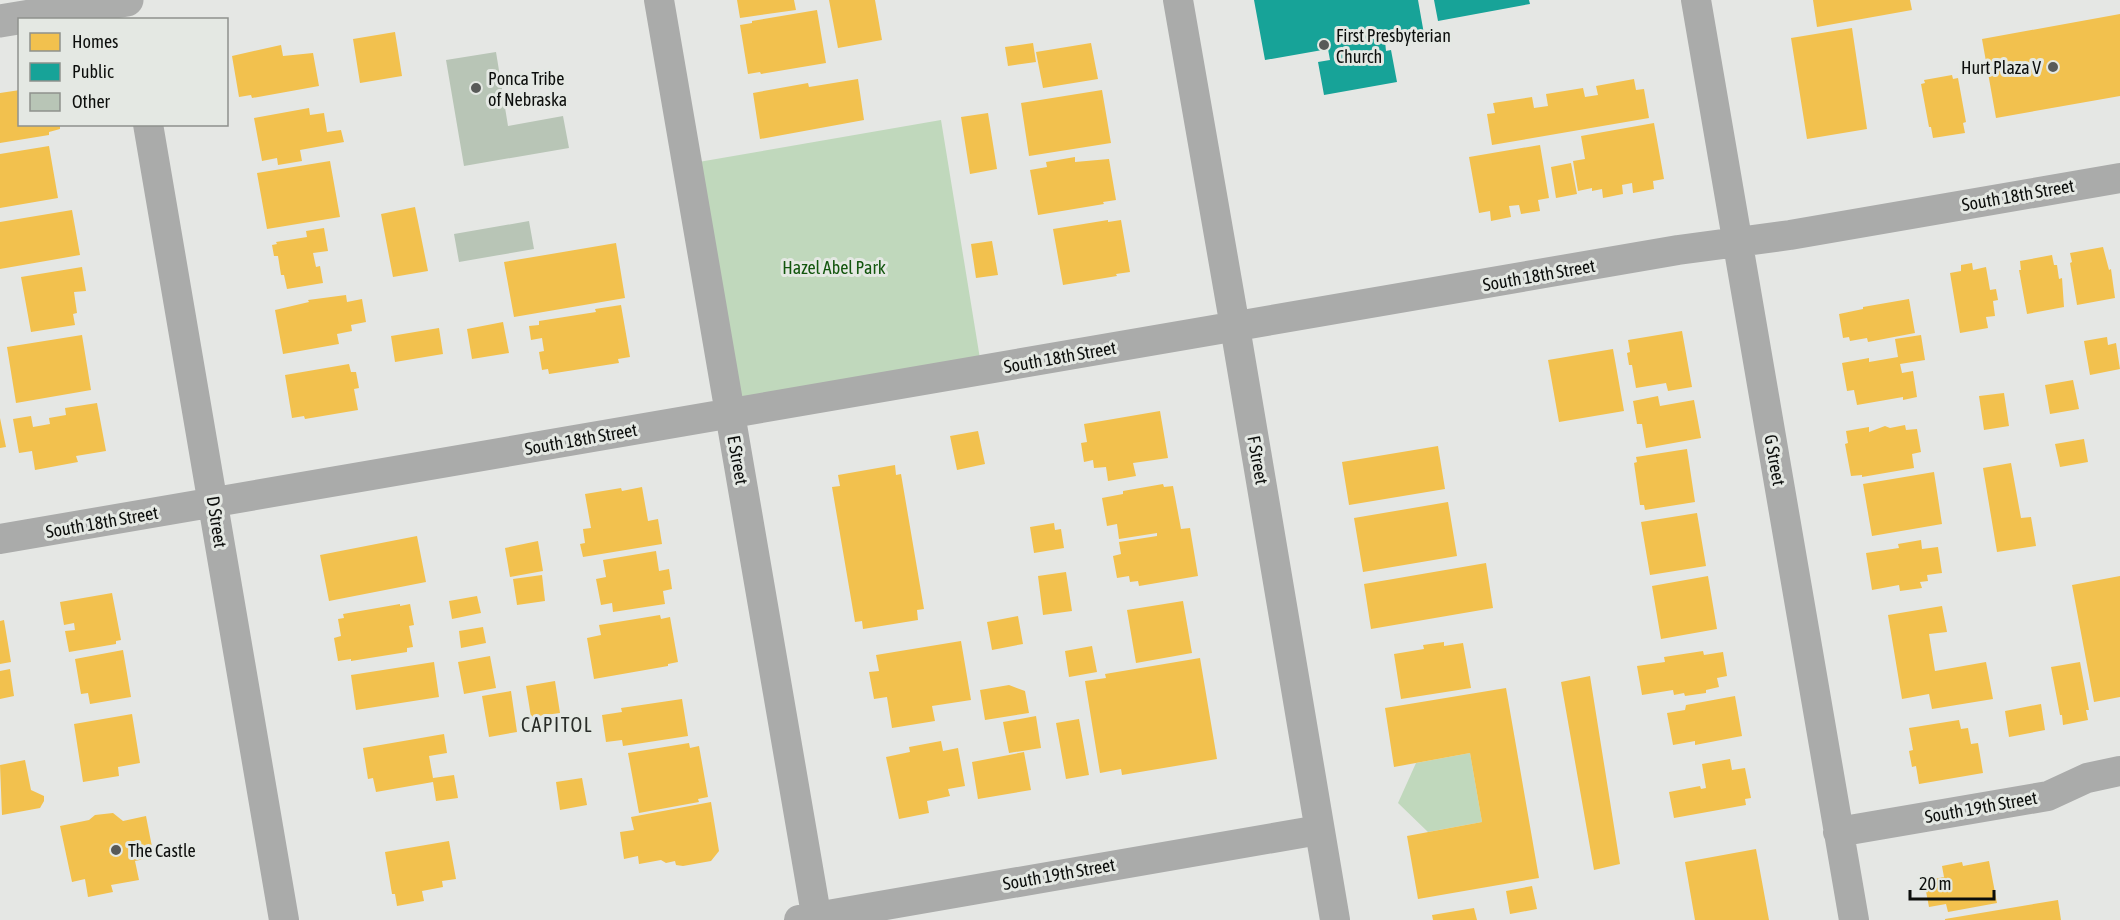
<svg xmlns="http://www.w3.org/2000/svg" width="2120" height="920" font-family="'Asap Condensed',sans-serif">
<style>
.green{fill:#c0d8bc}
.homes{fill:#f2c14e}
.public{fill:#17a398}
.building{fill:#b8c5b6}
.lines{fill:none;stroke-linecap:round;stroke-linejoin:round}
.minor{stroke:#aaabaa;stroke-width:30}
.major{stroke:#acadac;stroke-width:33}
.poi-dot{fill:#585a58;stroke:#e4e8e3;stroke-width:2}
.labels{text-anchor:middle;dominant-baseline:central;stroke-width:6;stroke-linejoin:round;paint-order:stroke}
.poi-label{font-size:18px;fill:#0c0e0c;stroke:#e4e8e3;text-anchor:start}
.street-label{font-size:18px;fill:#0c0e0c;stroke:#e4e8e3}
.park-label{font-size:18px;fill:#13560e;stroke:#e4e8e3}
.neighbourhood-label{font-size:20px;letter-spacing:1.5px;fill:#292c28;stroke:#e4e8e3}
</style>
<rect width="100%" height="100%" fill="#e5e7e4"/>
<path class="green" d="M941,120L982,371L730,413L687,164Z
M1470,753L1482,822L1428,832L1398,803L1416,763Z"/>
<path class="homes" d="M737,0H794L796,10L740,18Z
M829,0H875L882,40L838,48Z
M1813,0H1910L1912,10L1817,27Z
M817,10L826,63L761,74L760,72L748,74L740,25L752,23V21Z
M2120,14V96L1996,118L1982,39Z
M1852,28L1867,129L1807,139L1791,38Z
M395,32L402,76L360,83L353,39Z
M1033,43L1036,62L1008,66L1005,47Z
M1091,43L1098,79L1043,88L1036,52Z
M281,45L283,56L313,53L319,86L252,98L251,95L239,97L232,56Z
M1952,75L1953,79L1958,78L1966,122L1963,123L1965,133L1933,138L1931,127H1929L1921,84L1925,83L1924,80Z
M858,79L864,120L760,139L753,93L808,83L809,87Z
M1634,79L1636,90L1644,89L1649,118L1492,145L1487,114L1495,113L1493,103L1532,97L1534,108L1548,106L1546,94L1583,88L1585,97L1598,95L1596,86Z
M20,90V124H60V129L49,132V135L0,143V93Z
M1102,90L1111,143L1029,156L1021,103Z
M309,108L310,115L324,113L327,132L341,130L344,142L300,150L302,161L278,165L277,158L262,161L254,118Z
M988,113L997,169L970,174L961,117Z
M1654,123L1664,179L1653,181L1654,189L1633,193L1632,183L1622,185L1623,194L1603,198L1602,189L1592,191V188L1578,191L1573,161L1585,159L1581,136Z
M1540,145L1549,198L1538,200L1540,211L1521,214L1519,205L1509,206L1511,217L1491,221L1490,211L1479,213L1469,157Z
M49,146L58,198L0,208V154Z
M1075,157V162L1109,159L1116,200L1103,202L1104,204L1038,215L1030,170L1047,167L1046,162Z
M330,161L340,217L267,229L257,173Z
M1571,163L1577,194L1556,198L1551,167Z
M415,207L428,271L393,277L381,214Z
M72,210L80,255L0,269V222Z
M1108,220V222L1121,220L1130,272L1116,274L1117,276L1063,285L1053,229Z
M324,228L328,251L313,253L316,267L320,266L323,283L287,289L284,275H281L278,256H274L272,245L277,244L276,242L307,237L306,231Z
M992,241L998,275L976,278L971,244Z
M616,243L625,298L514,317L504,262Z
M2103,247L2109,270L2111,269L2115,298L2077,305L2070,263L2072,262L2070,253Z
M2052,255L2054,265H2057L2059,279L2062,278L2064,307L2027,314L2019,270H2021L2020,261Z
M1972,263L1973,270L1986,267L1990,290L1996,289L1998,300L1993,301L1995,316L1986,317L1988,328L1960,333L1950,273L1961,271V265Z
M82,267L86,291L74,292L77,313L73,314L75,325L31,332L21,277Z
M346,295L347,302L362,299L366,322L351,325L352,331L337,334L339,344L283,354L275,310L309,302L308,300Z
M1909,299L1915,333L1868,342L1867,338L1850,341L1849,337L1843,338L1839,314L1863,309V307Z
M621,305L630,357L618,359L619,363L549,374L548,369L542,370L539,352L544,351L542,338L531,340L529,326L539,325V321L596,312L595,309Z
M503,322L509,353L472,359L467,329Z
M439,328L443,354L395,362L391,336Z
M1682,331L1692,387L1668,391L1666,383L1636,388L1632,365H1629L1627,353L1630,352L1628,340Z
M82,335L91,390L16,403L7,347Z
M1921,335L1925,360L1900,364L1902,373L1913,371L1917,397L1903,400V397L1857,405L1854,390L1847,391L1842,363L1869,358V362L1898,357L1895,339Z
M2107,337L2108,345L2116,343L2120,369L2090,375L2084,341Z
M1613,349L1624,411L1559,422L1548,360Z
M349,364L351,372H356L359,388L354,389L358,410L305,419L304,416L292,418L285,375Z
M2073,380L2079,409L2050,414L2045,385Z
M2004,393L2009,426L1984,430L1979,396Z
M1658,396L1660,406L1694,400L1701,438L1646,448L1642,424H1637L1633,401Z
M97,403L106,451L76,456L78,462L35,470L32,451L19,453L13,419L31,416L33,427L50,424L49,418L66,415L65,408Z
M1160,411L1168,458L1133,463L1136,476L1108,481L1106,467L1094,468L1093,460L1084,462L1081,443L1087,442L1084,424Z
M0,418L6,447L0,448Z
M1905,425L1906,430L1917,429L1921,452L1912,454L1914,468L1862,477V475L1851,476L1845,444L1848,443L1846,431L1869,427V432L1885,426L1890,428Z
M978,431L985,464L957,470L950,436Z
M2084,439L2088,462L2060,467L2055,444Z
M1438,446L1445,489L1349,505L1342,462Z
M1687,449L1695,502L1645,510L1644,505H1640L1634,463L1637,462L1636,457Z
M2011,463L2021,518L2031,517L2036,546L1997,552L1983,468Z
M895,465L896,475L901,474L924,609L917,610L918,620L863,629L862,621L855,622L832,487L840,486L838,475Z
M1934,472L1942,524L1872,536L1863,484Z
M1163,484L1164,487L1173,486L1181,529L1190,528L1198,576L1139,586L1138,581L1130,582L1129,576L1117,578L1113,556L1121,554L1119,542L1157,536V533L1119,539L1117,524L1107,526L1102,498L1123,494V491Z
M642,487L648,521L658,519L662,544L583,557L580,544L585,543L583,529L591,528L585,494L621,488L622,491Z
M1448,502L1457,556L1363,572L1354,518Z
M1697,513L1706,566L1650,575L1641,522Z
M1054,523L1055,530L1061,529L1064,548L1034,553L1030,527Z
M417,536L426,582L329,601L320,555Z
M1921,540L1922,549L1938,547L1942,573L1927,575L1928,581L1920,582L1922,588L1900,591L1899,585L1872,590L1866,553L1899,548L1898,544Z
M538,541L543,571L510,577L505,548Z
M656,551L659,571L669,569L672,589L663,591L665,604L613,612L612,603L601,605L596,579L606,577L603,560Z
M1486,563L1493,608L1371,629L1364,584Z
M1066,572L1072,611L1043,615L1038,576Z
M542,575L545,601L517,605L513,579Z
M1708,576L1717,629L1661,639L1652,586Z
M2120,576V697L2094,702L2072,585Z
M112,593L121,640L116,641V644L69,652L65,631L75,630L74,623L64,625L60,602Z
M477,596L481,613L452,619L449,601Z
M1183,601L1192,653L1136,663L1127,610Z
M400,604V606L410,604L414,625L409,626L413,647L407,648V652L351,661V659L338,661L334,638L341,636L338,619L344,618L343,614Z
M1942,606L1947,632L1929,634L1935,671L1986,662L1993,699L1932,709L1929,694L1902,699L1888,615Z
M660,615L661,619L670,617L678,662L668,664V666L594,679L587,638L601,635L599,625Z
M1018,616L1023,644L992,650L987,622Z
M4,620L11,662L0,664V621Z
M483,627L486,643L461,648L459,631Z
M961,641L971,700L932,706L935,721L892,728L887,697L874,699L869,672L879,671L876,655Z
M1444,642V646L1463,643L1471,688L1401,699L1394,654L1424,649L1423,645Z
M1092,646L1097,672L1069,677L1065,651Z
M123,650L131,697L90,704L88,693L81,694L75,659Z
M1703,651L1704,655L1723,652L1727,676L1717,678L1719,687L1706,690V693L1685,696L1684,693L1674,695L1673,690L1642,695L1637,666L1665,662L1664,657Z
M490,656L496,688L464,694L458,662Z
M1200,658L1217,759L1122,775L1121,769L1100,773L1085,681L1106,678L1105,674Z
M434,662L439,697L356,710L351,675Z
M2080,662L2089,710H2086L2088,720L2063,725L2062,715H2060L2051,667Z
M10,669L14,696L0,699V671Z
M1590,676L1620,864L1594,870L1561,682Z
M555,681L560,713L531,717L526,686Z
M1009,685L1025,691L1029,713L985,720L980,690Z
M1506,688L1539,878L1418,899L1407,836L1482,822L1470,753L1394,767L1385,708Z
M511,691L517,732L489,737L482,696Z
M1735,696L1742,736L1695,745V741L1673,745L1667,713L1685,710L1686,705Z
M682,699L688,736L623,746L622,740L606,742L602,715L622,712L621,708Z
M2041,704L2045,730L2009,737L2005,711Z
M132,714L140,763L118,767L119,776L83,782L74,724Z
M1036,716L1041,748L1009,753L1003,722Z
M1079,719L1089,775L1066,779L1056,723Z
M1959,720L1961,729L1968,728L1971,744L1978,743L1983,773L1919,784L1916,766L1912,767L1909,751L1913,750L1909,728Z
M444,734L447,753L429,756L433,778L454,775L458,798L436,801L433,782L376,792L373,778L368,779L363,748Z
M941,741L943,751L958,748L965,786L948,789L950,796L927,801L929,813L899,819L886,757L910,752L909,747Z
M689,743L690,748L699,746L708,797L698,799L699,802L639,813L628,753Z
M1024,752L1031,790L978,799L972,762Z
M1730,759L1732,770L1745,768L1751,798L1745,799L1746,805L1674,818L1669,792L1700,786L1701,789L1706,788L1702,764Z
M25,760L31,790L44,796V801L40,808L2,815L0,765Z
M582,778L587,805L560,810L556,782Z
M711,802L719,851L711,861L683,866L676,865L675,861L666,863L661,860L639,864L638,856L624,859L620,832L634,830L631,817Z
M113,813L123,821L146,816L154,857L135,861L139,880L111,885L113,892L88,897L85,879L72,882L60,826L89,820L95,815Z
M449,841L456,879L442,881L443,887L422,891L424,901L397,906L395,894H392L385,852Z
M1756,849L1769,920H1695L1685,862Z
M1989,861L1997,903L1948,912L1946,904L1929,907L1924,881L1944,877L1942,866L1962,862L1963,866Z
M1532,886L1537,909L1510,914L1506,891Z
M2058,900L2061,920H1945V919Z
M1474,908L1477,920H1433L1432,915Z"/>
<path class="public" d="M1254,0H1418L1424,34L1385,41L1386,51L1391,50L1397,82L1324,95L1318,62L1330,60L1328,49L1265,60Z
M1434,0H1529L1530,4L1438,21Z"/>
<path class="building" d="M496,52L508,126L563,116L569,148L464,166L446,60Z
M529,221L534,249L459,262L454,234Z"/>
<g class="lines">
<path class="minor" d="M659,0L817,920
M1178,0L1235,327L1335,920
M1696,0L1854,920
M148,124L284,920
M0,539L1678,250L1790,235L2120,178
M1838,832L2048,796L2087,778L2120,771
M799,920L1319,830"/>
<path class="major" d="M0,21L127,0"/>
</g>
<g class="poi-dot">
<circle cx="1324" cy="45" r="6"/>
<circle cx="2053" cy="67" r="6"/>
<circle cx="476" cy="88" r="6"/>
<circle cx="116" cy="850" r="6"/>
</g>
<g class="labels">
<g class="poi-label">
<text x="1336" y="35">First Presbyterian<tspan x="1336" dy="21">Church</tspan></text>
<text x="2041" y="67" text-anchor="end">Hurt Plaza V</text>
<text x="488" y="78">Ponca Tribe<tspan x="488" dy="21">of Nebraska</tspan></text>
<text x="128" y="850">The Castle</text>
</g>
<g class="street-label">
<text transform="translate(2018 195) rotate(-10)">South 18th Street</text>
<text transform="translate(1539 275) rotate(-10)">South 18th Street</text>
<text transform="translate(1060 357) rotate(-10)">South 18th Street</text>
<text transform="translate(581 439) rotate(-10)">South 18th Street</text>
<text transform="translate(738 460) rotate(80)">E Street</text>
<text transform="translate(1258 460) rotate(80)">F Street</text>
<text transform="translate(1775 460) rotate(80)">G Street</text>
<text transform="translate(102 522) rotate(-10)">South 18th Street</text>
<text transform="translate(217 522) rotate(81)">D Street</text>
<text transform="translate(1981 807) rotate(-10)">South 19th Street</text>
<text transform="translate(1059 874) rotate(-10)">South 19th Street</text>
</g>
<g class="park-label">
<text x="834" y="267">Hazel Abel Park</text>
</g>
<g class="neighbourhood-label">
<text x="557" y="724">CAPITOL</text>
</g>
</g>
<rect x="18" y="18" width="210" height="108" fill="#e4e8e3" stroke="#8e918d" stroke-width="1.5"/>
<rect x="30" y="33" width="30" height="18" fill="#f2c14e" stroke="#8e918d" stroke-width="1.5"/>
<text x="72" y="48" font-size="18" fill="#0c0e0c">Homes</text>
<rect x="30" y="63" width="30" height="18" fill="#17a398" stroke="#8e918d" stroke-width="1.5"/>
<text x="72" y="78" font-size="18" fill="#0c0e0c">Public</text>
<rect x="30" y="93" width="30" height="18" fill="#b8c5b6" stroke="#8e918d" stroke-width="1.5"/>
<text x="72" y="108" font-size="18" fill="#0c0e0c">Other</text>
<path d="M1910 890v9h84v-9" fill="none" stroke="#0c0e0c" stroke-width="3"/>
<text x="1919" y="890" font-size="18" fill="#0c0e0c" stroke="#e4e8e3" stroke-width="4.5" paint-order="stroke">20 m</text>
</svg>
